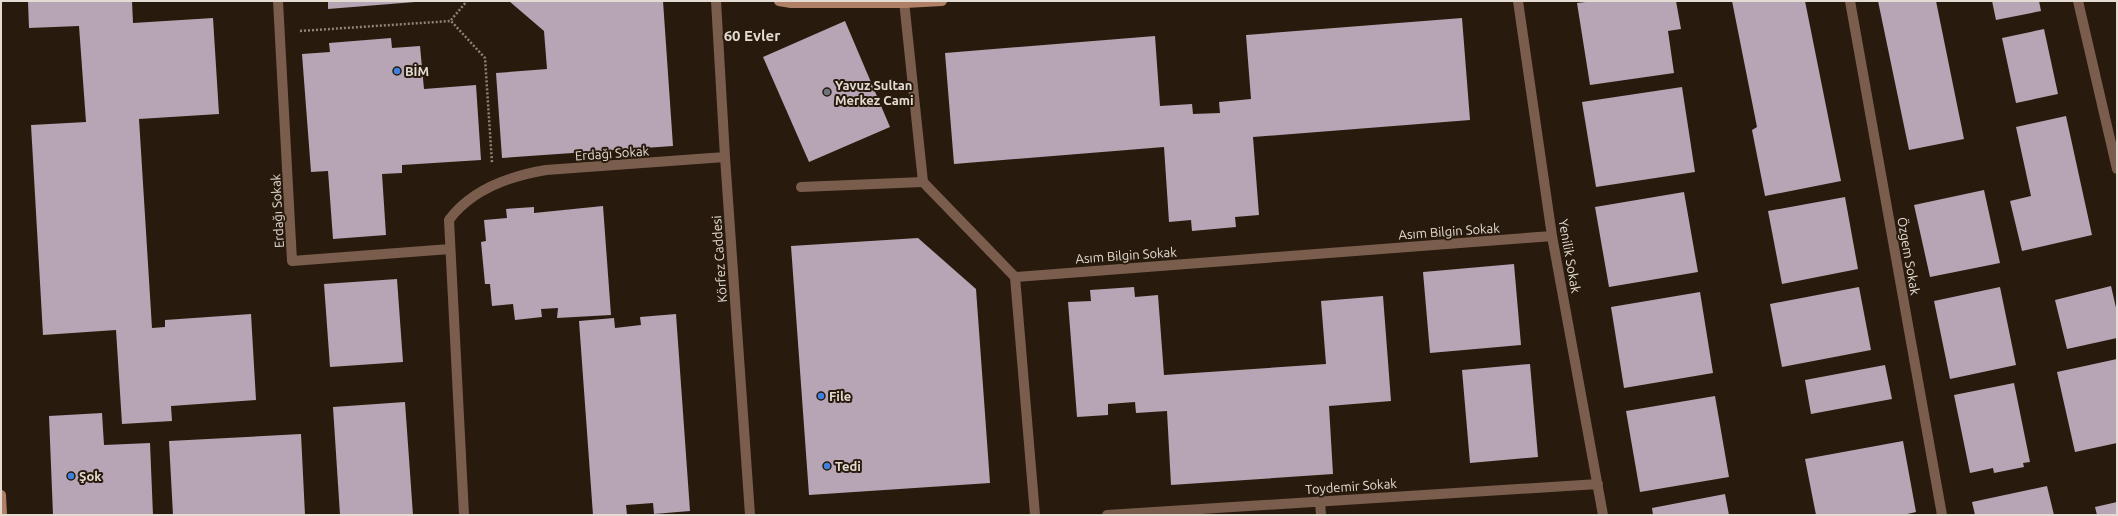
<svg xmlns="http://www.w3.org/2000/svg" width="2118" height="516" font-family="Ubuntu,sans-serif">
<style>
.building{fill:#b7a4b4}
.lines{fill:none;stroke-linecap:round;stroke-linejoin:round}
.path{stroke:#8e8478;stroke-width:2.5;stroke-dasharray:2 2;stroke-linecap:butt}
.lane{stroke:#7a5d4d;stroke-width:10}
.street{stroke:#7a5d4d;stroke-width:10}
.secondary{stroke:#af8066;stroke-width:10}
.shop-dot{fill:#3f7fe0;stroke:#281b0d;stroke-width:1.5}
.worship-dot{fill:#6b7280;stroke:#281b0d;stroke-width:1.5}
.labels{text-anchor:middle;dominant-baseline:central;stroke-width:4;stroke-linejoin:round;paint-order:stroke}
.poi-label{font-size:13px;font-weight:bold;fill:#e4dcd3;stroke:#281b0d;text-anchor:start}
.street-label{font-size:13px;fill:#e4dcd3;stroke:#281b0d}
.quarter-label{font-size:15px;font-weight:bold;fill:#e4dcd3;stroke:#281b0d}
</style>
<rect width="100%" height="100%" fill="#281b0d"/>
<path class="building" d="M28,1H132L133,23L213,18L219,114L139,119L152,328L165,327V320L251,314L256,400L171,406L172,421L122,424L116,330L43,335L31,125L86,122L79,26L29,28Z
M328,1H415V2L328,9Z
M509,1H663L673,146L502,158L496,73L547,69L544,31Z
M1594,1H1676L1681,29L1668,31L1674,73L1590,85L1577,3Z
M1732,1H1805L1841,181L1765,196L1752,130L1757,127Z
M1878,1H1936L1964,139L1909,150Z
M1992,1H2039L2041,11L1996,20Z
M1462,18L1470,120L1253,137L1259,215L1235,217L1236,227L1192,231L1191,220L1169,222L1164,147L954,164L945,53L1155,36L1160,106L1192,104L1193,114L1220,113L1219,102L1251,99L1246,35Z
M845,21L890,127L809,162L763,57Z
M2044,29L2058,94L2016,103L2002,38Z
M391,38L392,48L420,46L424,89L476,85L481,160L402,165V173L382,174L386,235L333,239L328,171L311,172L302,54L330,52L329,43Z
M1682,87L1695,172L1596,187L1582,102Z
M2066,116L2092,235L2022,251L2010,201L2031,196L2016,127Z
M1984,190L2000,263L1930,277L1914,205Z
M1684,192L1698,272L1609,287L1595,207Z
M1845,197L1858,269L1782,284L1768,211Z
M603,206L611,315L557,318L558,308L541,309L542,317L515,320L513,304L492,306L490,284H485L481,242L486,241L484,220L507,218L506,209L534,207V213Z
M918,238L976,289L990,483L809,495L791,246Z
M1514,264L1521,345L1430,353L1423,272Z
M397,279L403,362L330,367L324,284Z
M2111,286L2117,312V338L2067,349L2055,300Z
M1134,287L1135,297L1158,295L1164,375L1326,364L1321,301L1383,296L1391,401L1329,406L1333,474L1171,485L1167,411L1136,413L1135,402L1108,404V415L1077,417L1068,302L1091,301L1090,290Z
M1859,287L1871,350L1782,367L1770,304Z
M2000,287L2016,365L1950,379L1934,301Z
M1700,292L1713,373L1624,388L1611,307Z
M676,314L690,511L654,514L653,503L626,505L627,515H593L579,321L614,318L615,328L641,325L640,317Z
M2117,359V443L2075,452L2057,372Z
M1530,364L1538,457L1470,463L1462,370Z
M1885,365L1892,399L1811,414L1805,380Z
M2014,383L2030,462L2023,463L2024,467L1994,473L1993,468L1970,473L1954,395Z
M1715,396L1729,477L1640,492L1626,411Z
M405,402L413,515H340L333,407Z
M102,413L104,445L150,443L153,515H53L49,416Z
M301,434L305,515H173L169,441Z
M1903,441L1916,512L1903,515H1816L1805,459Z
M2047,486L2054,515H1975L1972,502Z
M1725,494L1729,515H1653L1652,508Z
M2117,502V515H2097L2095,507Z"/>
<g class="lines">
<path class="path" d="M451,20L467,1
M300,31L451,21L485,58L492,163"/>
<path class="lane" d="M801,187L923,182"/>
<path class="street" d="M278,1L292,261L450,249
M716,1L725,157L750,515
M904,1L923,182L1015,277L1552,236
M1518,1L1552,236L1603,515
M1850,1L1942,515
M2078,1L2117,169
M1015,277L1035,515
M1320,501L1321,515
M464,515L449,220C471,190 510,176 546,170L725,157
M1107,515L1598,484"/>
<path class="secondary" d="M779,1L791,3H905L942,1
M1,495L2,515"/>
</g>
<g class="shop-dot">
<circle cx="397" cy="71" r="4"/>
<circle cx="821" cy="396" r="4"/>
<circle cx="827" cy="466" r="4"/>
<circle cx="71" cy="476" r="4"/>
</g>
<circle class="worship-dot" cx="827" cy="92" r="4"/>
<g class="labels">
<g class="poi-label">
<text x="405" y="71">BİM</text>
<text x="835" y="85">Yavuz Sultan<tspan x="835" dy="15">Merkez Cami</tspan></text>
<text x="829" y="396">File</text>
<text x="835" y="466">Tedi</text>
<text x="79" y="476">Şok</text>
</g>
<g class="street-label">
<text transform="translate(612 153) rotate(-4)">Erdağı Sokak</text>
<text transform="translate(277 211) rotate(-93)">Erdağı Sokak</text>
<text transform="translate(1449 231) rotate(-4)">Asım Bilgin Sokak</text>
<text transform="translate(1126 255) rotate(-4)">Asım Bilgin Sokak</text>
<text transform="translate(1570 256) rotate(80)">Yenilik Sokak</text>
<text transform="translate(1909 256) rotate(80)">Özgem Sokak</text>
<text transform="translate(719 259) rotate(-94)">Körfez Caddesi</text>
<text transform="translate(1351 486) rotate(-4)">Toydemir Sokak</text>
</g>
<g class="quarter-label">
<text x="752" y="35">60 Evler</text>
</g>
</g>
<rect width="2118" height="516" fill="none" stroke="#e4dcd3" stroke-width="4"/>
</svg>
